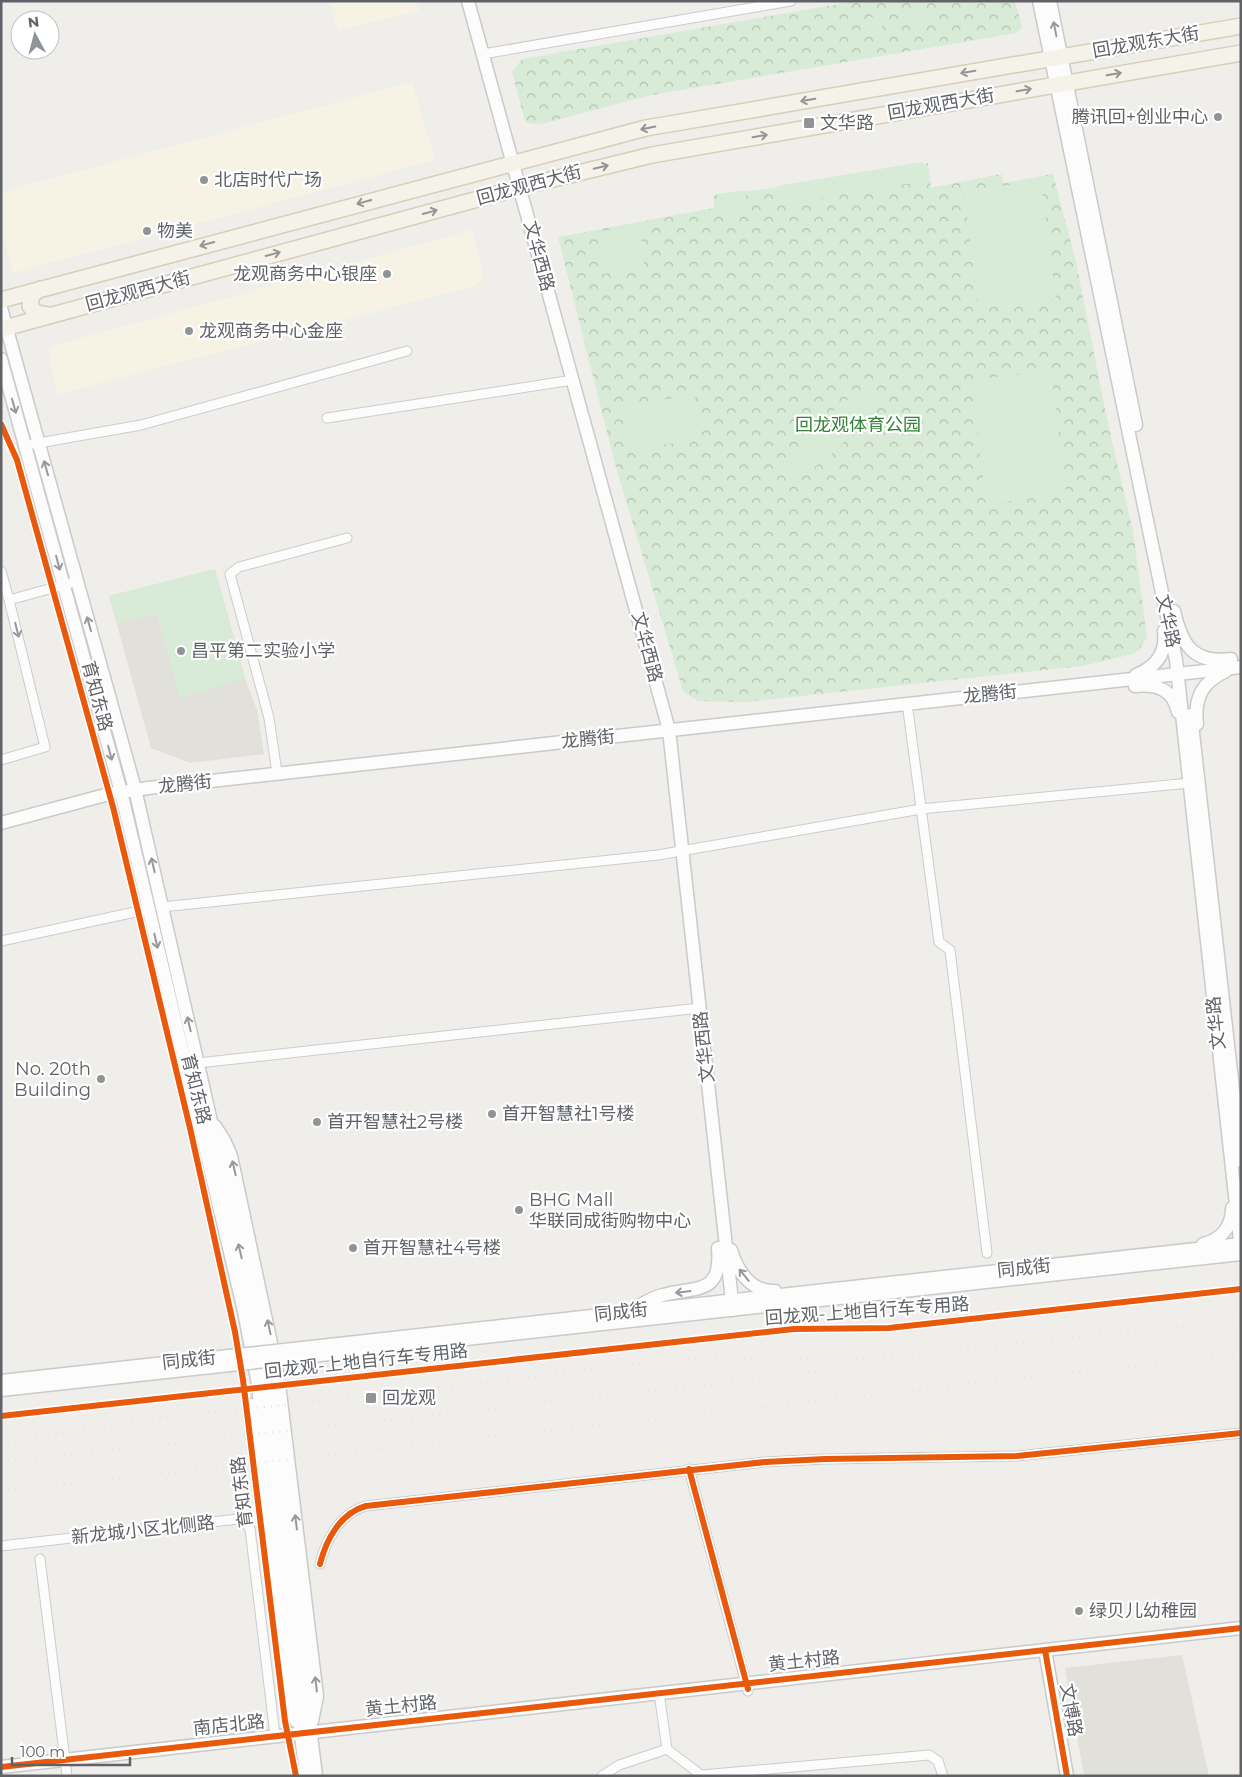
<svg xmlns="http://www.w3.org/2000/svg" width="1242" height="1777" font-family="Montserrat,'Noto Sans SC',sans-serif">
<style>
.commercial{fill:#f7f3e4}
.education{fill:#e2e0da}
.park{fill:url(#park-crowns)}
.pitch{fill:#d8ebd6}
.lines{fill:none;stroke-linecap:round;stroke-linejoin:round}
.street-casing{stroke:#cbcccc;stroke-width:11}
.secondary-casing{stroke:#cacacb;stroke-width:15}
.primary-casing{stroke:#d7ceb8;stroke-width:18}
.street{stroke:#fdfcfc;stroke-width:9}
.secondary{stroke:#fdfcfc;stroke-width:12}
.primary{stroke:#f4f2e9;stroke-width:15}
.rail{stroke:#e4e4e4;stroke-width:2.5;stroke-dasharray:1 6;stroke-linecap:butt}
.secondary-bridge-casing{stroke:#cacacb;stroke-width:15;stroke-linecap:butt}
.secondary-bridge{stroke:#fdfcfc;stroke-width:12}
.cycleway-casing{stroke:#fff;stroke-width:9}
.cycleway{stroke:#e8590c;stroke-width:6}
.oneway{stroke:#96999c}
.oneway2{stroke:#939595}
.poi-dot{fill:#919496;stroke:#fff;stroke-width:2}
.labels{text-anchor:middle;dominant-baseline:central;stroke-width:4.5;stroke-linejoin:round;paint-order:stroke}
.street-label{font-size:18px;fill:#5f6368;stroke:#fff}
.poi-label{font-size:18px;fill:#5f6368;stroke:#fff;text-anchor:start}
.park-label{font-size:18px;fill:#348238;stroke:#fff}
</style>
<defs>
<pattern id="park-crowns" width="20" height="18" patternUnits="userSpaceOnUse" patternTransform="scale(1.25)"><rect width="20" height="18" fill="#d8ebd6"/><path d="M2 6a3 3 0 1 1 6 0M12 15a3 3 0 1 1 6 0" fill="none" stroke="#b2c2b1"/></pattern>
</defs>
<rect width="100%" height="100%" fill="#efeeea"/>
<path class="commercial" d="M330,1H416L419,11L338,31Z
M412,82L435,160L13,273L1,228V192Z
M472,230L484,280L468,288L58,394L49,356L52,346Z"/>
<path class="education" d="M215,569L245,678L257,710L264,754L190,763L151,748L109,596Z
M1182,1655L1209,1776H1084L1065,1668Z"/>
<path class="park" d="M856,1H1015L1022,27L1016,33L652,95L541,124H531L525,121L512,72L522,59Z
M928,163L931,188L1001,174L1004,183L1053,174L1076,262L1107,419L1133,531L1147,637L1139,650L1133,654L1082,666L746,702L698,701L683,691L615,464L558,237L714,208V195L784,187Z"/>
<path class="pitch" d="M921,4L928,18L912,25L905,11Z
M869,16L884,22L878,36L863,31Z
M922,162L925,181L780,205L777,186Z
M1041,181L1056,299L979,309L964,191Z
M745,190L748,211L719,214L717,194Z
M640,227L645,269L604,274L600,231Z
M1051,371L1066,494L986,504L971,380Z
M876,392L877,397C852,431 824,482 775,473L781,462H790L812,449L837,405L851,398Z
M695,396L700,440L627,449L622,404Z
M215,569L245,678L180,698L157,614L117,623L109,596Z"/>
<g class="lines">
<defs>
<path id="street" d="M483,54L791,1
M327,418L573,380
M33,444L141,425L407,351
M1,571L9,600
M907,703L939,942L950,950L987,1253
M1,760L45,747L9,600L78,581
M277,773L269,718L230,574L239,567L347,538
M162,907L658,855L921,809L1190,783
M1,941L149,909
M198,1063L700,1008
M689,1469L748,1691
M1,1546L238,1519L244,1520L250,1529L275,1735
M40,1559L67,1776
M320,1564C326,1540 340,1513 366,1506L765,1462L825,1459L1017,1456L1241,1433
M667,1749L701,1775L929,1755L938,1761L943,1776
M602,1776L619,1765L667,1749L659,1693"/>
<path id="secondary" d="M468,1L669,730L733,1310
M1039,1L1176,660L1241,1250
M1050,1L1136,425
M1,308L135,789L258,1327L267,1378L316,1776
M1,359L121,792L244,1311L257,1379L306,1776
M1174,611C1182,645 1193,664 1231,659
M1136,675C1156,667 1167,653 1164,631
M1135,686C1157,684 1173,689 1178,712
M1191,715L1241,1161
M1197,724C1194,698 1202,682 1226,671
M1,823L109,794L148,788L1241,667
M215,1126L225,1142L231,1156L278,1376L317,1696L312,1721
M1203,1244C1221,1240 1232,1227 1232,1208
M731,1250C737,1271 751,1292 775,1291
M635,1308C644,1303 653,1297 663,1295C696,1286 722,1296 718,1248
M293,1349L1241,1244
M293,1358L1241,1254
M1,1381L229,1356
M1,1390L230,1365
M251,1405L287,1698L296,1721
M1045,1650L1067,1776
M1,1767L1241,1628"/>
<path id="primary" d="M40,289L32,295L30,306L36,313L48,315
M1,300L646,128L1241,26
M1,329L533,184L652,155L1241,53"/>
</defs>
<use href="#street" class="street-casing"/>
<use href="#secondary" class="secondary-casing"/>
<use href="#primary" class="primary-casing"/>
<use href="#street" class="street"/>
<use href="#secondary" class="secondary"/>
<use href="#primary" class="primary"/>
<path class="rail" d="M1,1446L58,1433L108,1424L468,1385L669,1360L722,1358L835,1360L893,1357L1241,1319
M1,1462L680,1388L853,1366
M1,1491L1241,1354"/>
<defs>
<path id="secondary-bridge" d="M229,1356L293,1349
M230,1365L293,1358"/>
</defs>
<use href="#secondary-bridge" class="secondary-bridge-casing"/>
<use href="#secondary-bridge" class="secondary-bridge"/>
<defs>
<path id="cycleway" d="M1,424L17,460L113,807L190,1128L235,1332L243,1380L285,1721L296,1776
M1,1416L794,1329L889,1328L1241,1289
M689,1469L748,1689
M320,1564C326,1540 340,1513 366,1506L765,1462L825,1459L1017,1456L1241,1433
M1045,1650L1067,1776
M1,1767L1241,1628"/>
</defs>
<use href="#cycleway" class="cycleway-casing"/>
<use href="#cycleway" class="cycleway"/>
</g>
<defs><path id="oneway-shaft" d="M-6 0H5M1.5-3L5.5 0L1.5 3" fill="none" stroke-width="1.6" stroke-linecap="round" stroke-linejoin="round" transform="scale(1.25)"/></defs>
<g class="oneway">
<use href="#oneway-shaft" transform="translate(1055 29) rotate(-101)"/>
<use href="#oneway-shaft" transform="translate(14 406) rotate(74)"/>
<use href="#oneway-shaft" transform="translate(46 468) rotate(-106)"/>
<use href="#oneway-shaft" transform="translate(58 563) rotate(75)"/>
<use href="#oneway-shaft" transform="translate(89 624) rotate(-106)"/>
<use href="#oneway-shaft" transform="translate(17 630) rotate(76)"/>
<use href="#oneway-shaft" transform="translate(110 753) rotate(75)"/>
<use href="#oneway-shaft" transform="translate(153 865) rotate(-103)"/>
<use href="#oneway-shaft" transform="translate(156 941) rotate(77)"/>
<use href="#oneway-shaft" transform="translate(189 1024) rotate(-103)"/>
<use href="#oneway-shaft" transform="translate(234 1168) rotate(-103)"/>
<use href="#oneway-shaft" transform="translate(240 1251) rotate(-103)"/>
<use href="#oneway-shaft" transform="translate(744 1275) rotate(-129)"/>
<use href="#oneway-shaft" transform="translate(683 1292) rotate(173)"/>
<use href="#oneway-shaft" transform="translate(269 1327) rotate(-102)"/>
<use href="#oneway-shaft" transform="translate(296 1522) rotate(-97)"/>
<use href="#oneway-shaft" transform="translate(316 1684) rotate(-97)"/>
</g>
<g class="oneway2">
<use href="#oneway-shaft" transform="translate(968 72) rotate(170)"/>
<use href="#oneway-shaft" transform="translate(1114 74) rotate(-10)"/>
<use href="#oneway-shaft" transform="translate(1024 90) rotate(-10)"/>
<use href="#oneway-shaft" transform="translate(808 100) rotate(170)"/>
<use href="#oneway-shaft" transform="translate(648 128) rotate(168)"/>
<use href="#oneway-shaft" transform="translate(760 136) rotate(-10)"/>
<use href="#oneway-shaft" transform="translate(601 167) rotate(-13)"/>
<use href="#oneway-shaft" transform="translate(364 202) rotate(165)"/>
<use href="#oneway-shaft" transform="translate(430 212) rotate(-15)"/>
<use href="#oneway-shaft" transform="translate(207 244) rotate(165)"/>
<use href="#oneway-shaft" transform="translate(273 254) rotate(-15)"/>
</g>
<g class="poi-dot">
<circle cx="1218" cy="117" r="5"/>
<rect x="803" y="117" width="12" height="12" rx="2.5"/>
<circle cx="204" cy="180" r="5"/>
<circle cx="147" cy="231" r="5"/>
<circle cx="387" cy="274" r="5"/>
<circle cx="189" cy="331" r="5"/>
<circle cx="181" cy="651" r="5"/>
<circle cx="101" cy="1079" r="5"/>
<circle cx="492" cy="1114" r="5"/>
<circle cx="317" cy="1122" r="5"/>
<circle cx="519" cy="1210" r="5"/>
<circle cx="353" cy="1248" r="5"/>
<rect x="365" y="1392" width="12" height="12" rx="2.5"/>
<circle cx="1079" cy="1611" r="5"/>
</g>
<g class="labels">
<g class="street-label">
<text transform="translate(1146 42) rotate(-10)">回龙观东大街</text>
<text transform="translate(941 104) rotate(-10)">回龙观西大街</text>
<text transform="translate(529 185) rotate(-15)">回龙观西大街</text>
<text transform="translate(539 256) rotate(75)">文华西路</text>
<text transform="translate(138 291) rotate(-15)">回龙观西大街</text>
<text transform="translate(1168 621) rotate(78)">文华路</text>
<text transform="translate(647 647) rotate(75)">文华西路</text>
<text transform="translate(990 694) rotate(-6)">龙腾街</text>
<text transform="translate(97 696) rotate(75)">育知东路</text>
<text transform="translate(588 739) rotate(-6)">龙腾街</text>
<text transform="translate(185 784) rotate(-6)">龙腾街</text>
<text transform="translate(1216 1023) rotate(-96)">文华路</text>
<text transform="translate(704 1047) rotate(-96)">文华西路</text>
<text transform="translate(196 1089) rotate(76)">育知东路</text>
<text transform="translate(1024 1268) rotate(-6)">同成街</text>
<text transform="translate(867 1311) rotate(-4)">回龙观-上地自行车专用路</text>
<text transform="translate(621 1312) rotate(-6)">同成街</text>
<text transform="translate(189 1360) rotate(-6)">同成街</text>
<text transform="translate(366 1361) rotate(-6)">回龙观-上地自行车专用路</text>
<text transform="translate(242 1492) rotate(-97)">育知东路</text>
<text transform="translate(143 1530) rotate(-6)">新龙城小区北侧路</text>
<text transform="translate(804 1661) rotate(-6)">黄土村路</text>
<text transform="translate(401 1706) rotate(-6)">黄土村路</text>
<text transform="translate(1071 1710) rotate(80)">文博路</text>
<text transform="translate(229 1725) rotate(-6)">南店北路</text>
</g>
<g class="poi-label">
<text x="1208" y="117" text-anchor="end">腾讯回+创业中心</text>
<text x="820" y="123">文华路</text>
<text x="214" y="180">北店时代广场</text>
<text x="157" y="231">物美</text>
<text x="377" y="274" text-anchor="end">龙观商务中心银座</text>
<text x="199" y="331">龙观商务中心金座</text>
<text x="191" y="651">昌平第二实验小学</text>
<text x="91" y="1069" text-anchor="end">No. 20th<tspan x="91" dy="21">Building</tspan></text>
<text x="502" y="1114">首开智慧社1号楼</text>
<text x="327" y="1122">首开智慧社2号楼</text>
<text x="529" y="1200">BHG Mall<tspan x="529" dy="21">华联同成街购物中心</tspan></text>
<text x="363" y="1248">首开智慧社4号楼</text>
<text x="382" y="1398">回龙观</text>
<text x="1089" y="1611">绿贝儿幼稚园</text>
</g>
<g class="park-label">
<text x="858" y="425">回龙观体育公园</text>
</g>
</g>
<rect width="1242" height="1777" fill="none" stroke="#5f6368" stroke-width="5"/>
<g transform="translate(35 35) rotate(353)"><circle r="24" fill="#ffffff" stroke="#bfc1c3"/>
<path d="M0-4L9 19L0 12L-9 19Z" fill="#919496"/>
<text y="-8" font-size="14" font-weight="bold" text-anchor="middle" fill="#5f6368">N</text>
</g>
<path d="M12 1757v8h118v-8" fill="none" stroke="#5f6368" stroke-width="2.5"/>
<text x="20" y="1757" font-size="15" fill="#5f6368" stroke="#ffffff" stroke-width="4" paint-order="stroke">100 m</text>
</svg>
